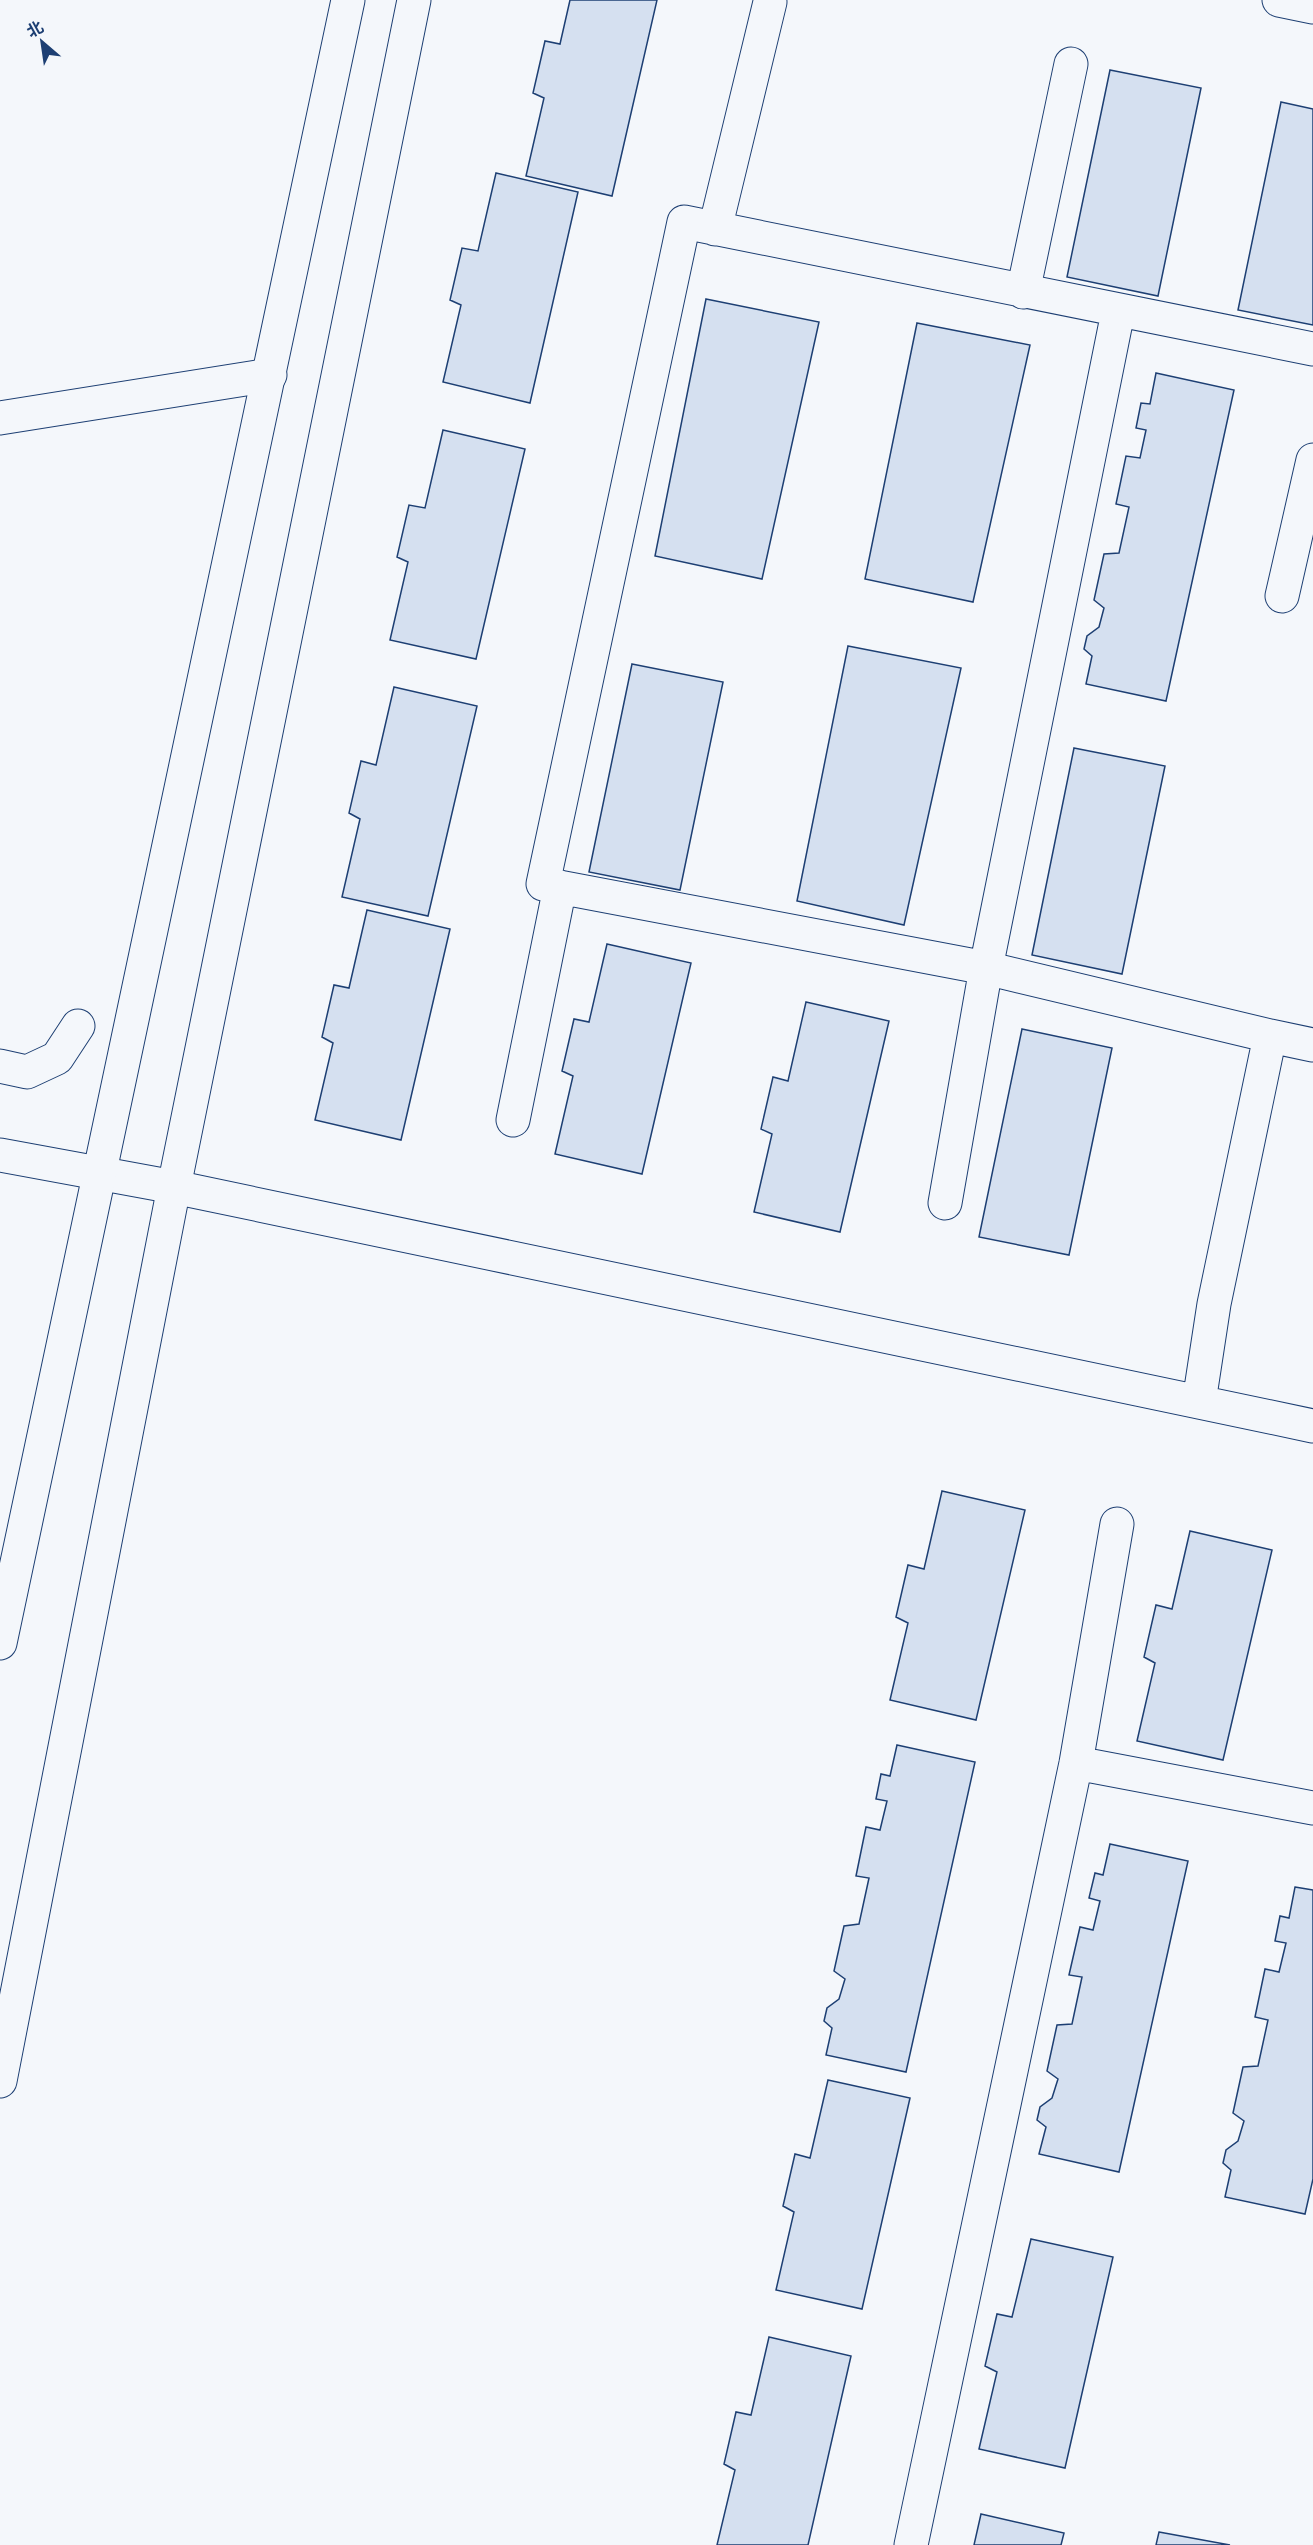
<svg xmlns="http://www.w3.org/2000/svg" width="1313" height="2545" font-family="Signika,'Noto Sans SC',sans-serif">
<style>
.building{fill:#d5e0f0;stroke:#1d3f73;stroke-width:1.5}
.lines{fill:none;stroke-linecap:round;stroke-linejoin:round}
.minor-casing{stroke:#1d3f73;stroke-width:35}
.tertiary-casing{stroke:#1d3f73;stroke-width:35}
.minor{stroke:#f4f7fb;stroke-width:33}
.tertiary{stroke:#f4f7fb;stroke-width:33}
</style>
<rect width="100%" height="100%" fill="#f4f7fb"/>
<path class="building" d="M570,0H657L612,196L526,176L544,98L533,93L545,41L560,44Z
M1110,70L1201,88L1158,296L1067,277Z
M1281,102L1313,109V325L1238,310Z
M496,173L578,192L530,403L443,382L461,305L450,300L462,248L478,251Z
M706,299L819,322L762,579L655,556Z
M917,323L1030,345L973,602L865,579Z
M1156,373L1234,390L1166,701L1086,684L1092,656L1084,649L1087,636L1099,627L1104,608L1094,600L1104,554L1119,553L1129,507L1116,504L1126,456L1140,458L1146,430L1136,428L1141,403L1150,404Z
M443,430L525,449L476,659L390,640L408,562L397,557L409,505L425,508Z
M848,646L961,668L904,925L797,901Z
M632,664L723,682L680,890L589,872Z
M394,687L477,706L428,916L342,897L360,819L349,813L361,761L376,765Z
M1074,748L1165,766L1122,974L1032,955Z
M367,910L450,929L401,1140L315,1120L333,1043L322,1037L334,985L349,988Z
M607,944L691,963L642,1174L555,1154L573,1076L562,1071L574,1019L589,1022Z
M806,1002L889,1021L840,1232L754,1212L772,1134L761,1129L773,1077L788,1081Z
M1022,1029L1112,1048L1069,1255L979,1237Z
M942,1491L1025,1510L976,1720L890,1700L908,1623L896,1617L908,1565L924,1569Z
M1190,1531L1272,1550L1223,1760L1137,1741L1155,1663L1144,1657L1156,1605L1172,1609Z
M897,1745L975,1762L906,2072L826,2055L832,2028L824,2021L827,2008L839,1999L845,1979L834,1971L844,1926L859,1924L869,1878L856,1876L866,1827L880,1830L887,1801L876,1799L881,1774L890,1776Z
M1110,1844L1188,1861L1119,2172L1039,2154L1046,2127L1037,2120L1040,2107L1052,2098L1058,2079L1047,2071L1057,2025L1072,2024L1082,1977L1069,1975L1080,1927L1093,1930L1100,1901L1089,1898L1095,1873L1103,1875Z
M1295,1887L1313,1890V2179L1305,2214L1225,2197L1231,2170L1223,2163L1226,2150L1238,2141L1244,2121L1233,2113L1243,2067L1258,2066L1268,2020L1255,2017L1265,1969L1279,1972L1286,1943L1275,1941L1280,1916L1289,1918Z
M828,2080L910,2098L862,2309L776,2290L794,2212L783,2206L795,2154L810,2158Z
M1031,2239L1113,2257L1065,2468L979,2449L997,2372L985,2366L997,2314L1012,2317Z
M769,2337L851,2356L808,2545H717L735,2470L724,2464L736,2412L751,2415Z
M981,2514L1064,2533L1061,2545H974Z
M1159,2532L1230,2545H1156Z"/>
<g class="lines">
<defs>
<path id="minor" d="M715,229L770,2
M1023,292L1071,64
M0,418L270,375
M1282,596L1313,460
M1270,1036L986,968L543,884L684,222L1313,349
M0,1066L27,1072L57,1058L78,1026
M513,1120L560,887
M0,1155L174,1187L1313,1426
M945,1203L986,968L1118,312
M1199,1402L1214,1304L1270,1036L1313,1045
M1076,1763L1313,1808
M911,2545L1076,1763L1117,1524"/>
<path id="tertiary" d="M1279,0L1313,7
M0,1643L348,0
M0,2081L174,1187L414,0"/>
</defs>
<use href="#minor" class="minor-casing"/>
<use href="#tertiary" class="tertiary-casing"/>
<use href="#minor" class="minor"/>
<use href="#tertiary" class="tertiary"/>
</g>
<g transform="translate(42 42) rotate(331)" stroke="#f4f7fb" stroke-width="4.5" paint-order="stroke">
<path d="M0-4.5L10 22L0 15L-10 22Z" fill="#1d3f73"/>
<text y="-9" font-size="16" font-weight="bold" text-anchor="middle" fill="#1d3f73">北</text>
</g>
</svg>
